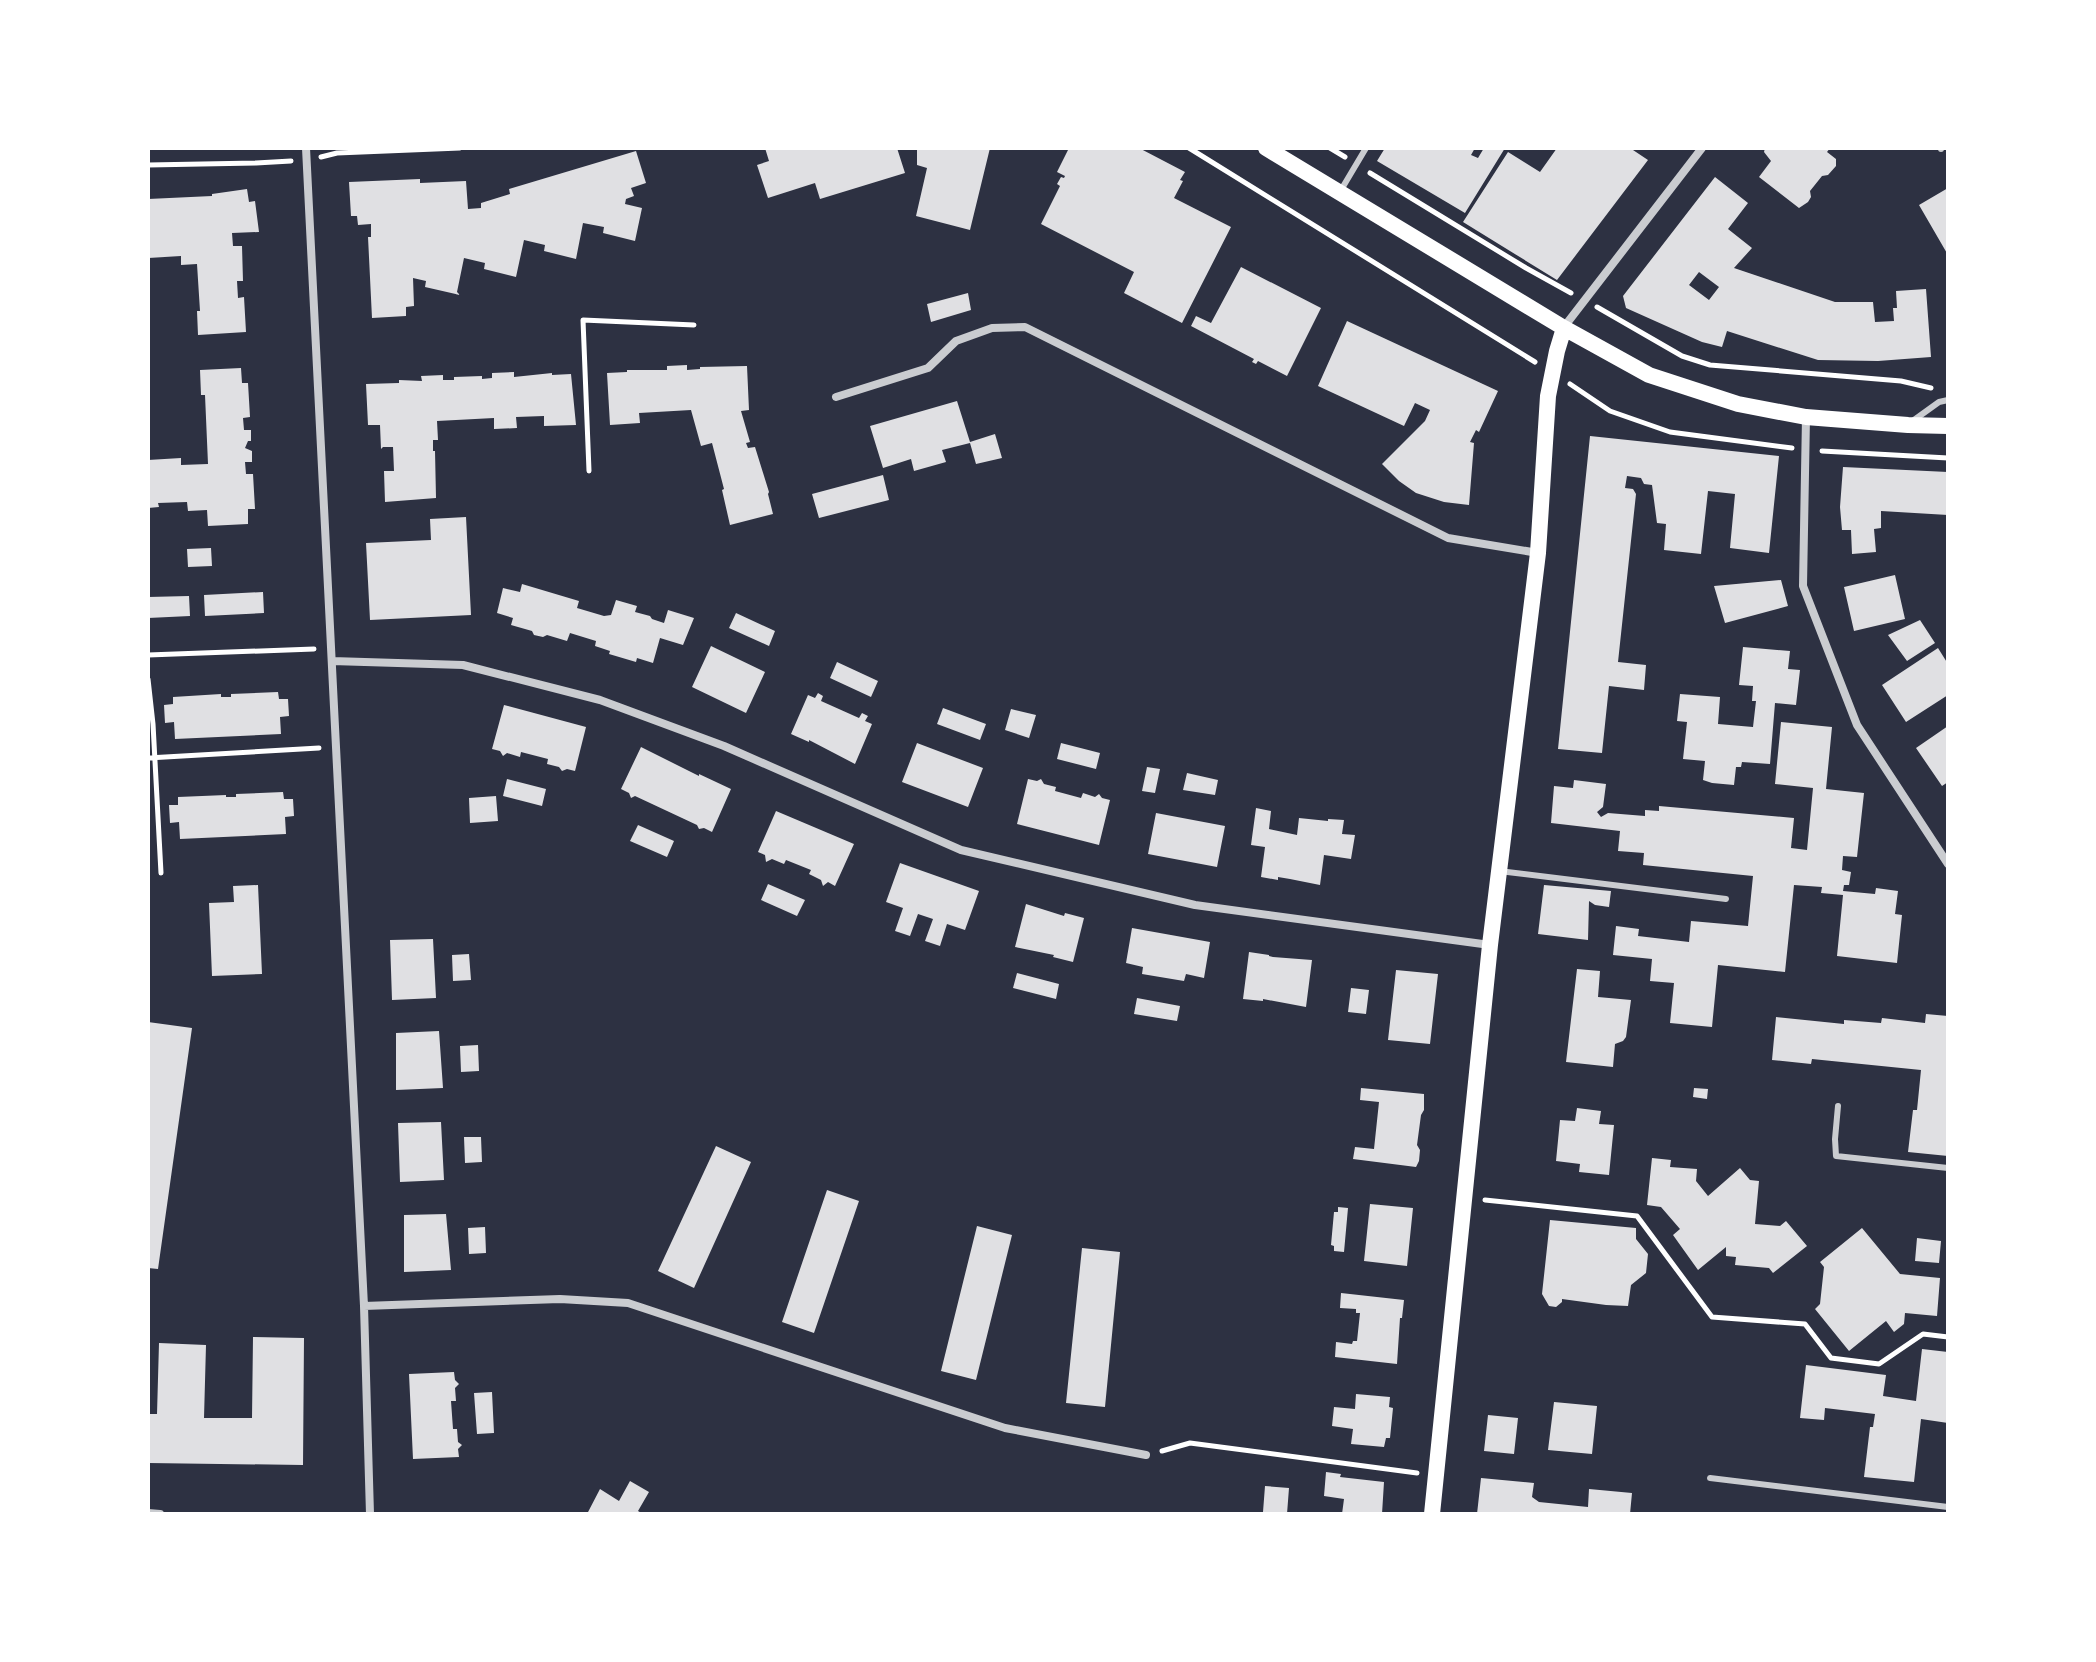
<svg xmlns="http://www.w3.org/2000/svg" width="2096" height="1662" font-family="'Alegreya Sans',sans-serif">
<style>
.building{fill:#e0e0e3;fill-rule:evenodd}
.lines{fill:none;stroke-linecap:round;stroke-linejoin:round}
.path{stroke:#fff;stroke-width:5}
.service{stroke:#caccd0;stroke-width:6}
.minor{stroke:#caccd0;stroke-width:8}
.secondary{stroke:#fff;stroke-width:16}
</style>
<rect width="100%" height="100%" fill="#2d3142"/>
<path class="building" d="M765,148H897L905,173L820,199L815,183L768,198L757,165L769,161Z
M917,148H990L970,230L916,216L927,168L917,165Z
M1069,148H1139L1185,172L1180,180L1183,181L1174,198L1231,227L1182,323L1124,293L1134,272L1041,224L1060,186L1057,184L1061,177L1064,178L1065,176L1057,172Z
M1385,148H1475L1471,155L1478,158L1484,148H1505L1465,213L1377,161Z
M1557,148H1630L1648,160L1557,280L1463,222L1508,152L1540,172Z
M1765,148H1830L1827,152L1836,159V166L1828,175L1822,176L1810,191L1811,197L1808,202L1799,208L1759,177L1771,161L1764,152Z
M636,151L646,183L631,188L634,196L626,199L625,204L642,208L635,241L603,233L604,227L583,223L576,259L544,251L545,245L524,240L516,277L484,269L485,263L464,258L457,292L460,295L425,287L426,281L413,278L414,306L406,307V316L372,318L368,237H371V224L358,225L357,216H351L349,182L420,179V183L466,181L468,209L481,208V203L510,194L509,189Z
M1715,177L1748,203L1728,229L1752,248L1734,268L1835,302H1873L1875,322L1894,321L1893,308H1897L1896,291L1926,289L1931,357L1878,361L1818,360L1727,331L1722,347L1702,342L1626,308L1623,296ZM1699,272L1719,287L1709,300L1689,285Z
M1948,188V255L1919,205Z
M247,189L249,202L255,201L259,232L232,233L233,246H242L243,281H237L238,298L244,297L246,332L198,335L197,311H200L197,264L181,265V256L148,258L150,255L148,199L212,196V194Z
M1241,267L1321,308L1287,376L1258,361L1256,364L1252,362L1254,359L1191,326L1196,316L1211,323Z
M968,293L971,310L931,322L927,304Z
M1347,321L1498,391L1479,432L1476,430L1470,442L1474,443L1469,505L1444,502L1416,493L1399,481L1382,464L1425,421L1430,410L1415,403L1404,426L1318,386Z
M687,365V370L700,369V367L747,366L749,410L741,411L750,442L746,443L748,448L755,447L769,492L768,494L773,514L730,525L722,490L724,489L712,443L701,446L691,410L639,413L640,423L610,425L607,373L627,372V370H667V366Z
M241,368L242,383H248L250,417L243,418L244,430H251V441H248L245,448L252,451V462H245L246,474H253L255,509H248V524L208,526L207,510L188,511L187,502L158,503L159,507L148,508V460L181,458V465L208,464L205,395H201L200,370Z
M514,372V377L552,373V375L571,374L576,425L544,426V416L516,417L517,428L494,429V418L437,421L438,440H433V451H435L436,498L385,502L384,471H394L393,447H383L381,449L380,425H368L366,384L399,383V380L422,381L421,376L443,375V380H454V377L482,376V379L492,378V373Z
M957,401L970,442L995,434L1002,458L976,464L970,443L942,450L946,462L914,471L911,459L883,468L870,426Z
M1590,436L1779,456L1769,553L1730,548L1735,494L1708,491L1701,554L1664,550L1666,524L1657,523L1652,485L1644,484L1641,478L1627,476L1625,488L1633,489L1636,494L1618,662L1646,665L1644,690L1609,686L1602,753L1558,749Z
M1843,467L1948,472V515L1881,511V528L1874,529L1876,552L1852,554L1851,530H1842L1840,507Z
M883,475L889,500L819,518L812,494Z
M466,517L471,615L370,620L366,543L431,540L430,519Z
M211,548L212,566L188,567L187,549Z
M1895,575L1905,619L1854,631L1844,587Z
M1781,580L1788,606L1725,623L1714,586Z
M522,584L579,601L577,608L604,616L611,615L616,600L637,606L635,612L650,616L652,619L664,623L668,610L694,618L683,645L660,638L653,663L637,658L636,662L609,654L610,651L595,646L596,641L570,633L567,641L547,635L543,637L534,635L532,631L511,625L513,618L497,613L503,588L520,592Z
M263,592L264,613L205,616L204,595Z
M189,596L190,616L148,618V597Z
M736,613L775,631L769,646L729,628Z
M1920,620L1935,643L1907,661L1888,635Z
M711,646L765,672L746,713L692,687Z
M1743,647L1790,651L1788,669L1800,670L1796,705L1775,703L1770,764L1742,762L1741,767H1736L1734,785L1712,783L1703,780L1705,761L1683,759L1687,722L1677,721L1680,694L1720,697L1718,724L1753,727L1756,701H1752L1753,686L1739,685Z
M1938,648L1948,664V695L1906,722L1882,685Z
M837,662L878,681L871,697L830,678Z
M278,692L279,699H288L289,716L280,717L281,734L175,739L174,722L165,723L164,705L173,704V697L221,694V697H231V694Z
M818,693L823,696L821,701L859,718L862,713L868,716L865,721L872,724L855,764L809,740V742L791,734L808,695L815,698Z
M504,705L586,727L575,771L567,769L562,771L559,767L547,764L548,759L521,752L520,757L507,753L503,756L500,751L492,749Z
M943,708L986,724L980,740L937,724Z
M1011,709L1036,715L1029,738L1005,730Z
M1781,722L1832,727L1826,789L1864,793L1857,857L1843,856L1842,870L1851,872L1849,885H1844L1843,891L1875,894L1876,888L1898,891L1895,914L1902,915L1897,963L1837,956L1843,895L1821,893L1822,887L1794,885L1785,972L1718,965L1712,1027L1670,1023L1674,983L1650,981L1652,959L1613,955L1616,926L1639,929L1638,936L1689,942L1691,921L1748,926L1753,876L1643,865L1644,853L1618,851L1620,831L1551,823L1554,786L1573,788L1574,780L1606,784L1603,807L1597,812L1601,817L1608,813L1645,816V810L1659,811V806L1794,818L1791,848L1807,850L1813,788L1775,784Z
M1948,726V782L1942,786L1916,748Z
M917,743L983,768L968,807L902,782Z
M1061,743L1100,753L1096,769L1057,759Z
M641,747L699,776V774L731,789L712,832L704,828L699,829L697,825L635,796L631,798L629,793L621,789Z
M1147,767L1160,769L1155,793L1142,791Z
M1187,773L1218,780L1215,795L1183,790Z
M507,779L546,789L542,806L503,796Z
M1028,779L1037,781L1041,779L1044,784L1056,787L1055,791L1081,798L1083,793L1095,797L1099,794L1102,798L1110,800L1099,845L1017,824Z
M283,792L284,799H293L294,816L285,817L286,834L180,839L179,822L170,823L169,805H178V797L226,795V797H236V794Z
M496,796L498,821L470,823L469,798Z
M1256,808L1271,811L1269,829L1297,835L1299,818L1328,821V819L1344,820L1342,834L1355,835L1351,859L1324,855L1320,885L1290,879L1278,877V880L1261,877L1265,847L1251,845Z
M776,811L854,844L835,886L828,882L823,886L821,880L809,874L811,870L786,860L784,864L772,859L766,862L765,855L758,852Z
M1156,813L1225,826L1217,867L1148,854Z
M638,825L674,841L667,857L630,841Z
M900,863L979,891L965,930L947,924L940,946L925,941L933,919L918,914L910,936L895,931L903,908L886,902Z
M768,884L805,900L797,916L761,900Z
M258,885L262,974L212,976L209,903L234,902L233,886Z
M1544,885L1611,891L1609,907L1595,905L1589,901L1588,940L1538,934Z
M1026,904L1064,916L1065,913L1084,918L1073,962L1053,957L1054,955L1015,947Z
M1132,928L1210,942L1204,978L1186,974L1184,981L1142,974L1143,967L1126,963Z
M433,939L436,998L392,1000L390,940Z
M1249,952L1269,955V956L1273,957L1312,960L1306,1007L1263,999V1001L1243,999Z
M469,954L471,980L453,981L452,955Z
M1577,969L1600,971L1598,997L1631,1000L1626,1037L1623,1041L1615,1044L1613,1067L1566,1062Z
M1396,970L1438,974L1430,1044L1388,1040Z
M1017,973L1059,984L1056,999L1013,988Z
M1351,988L1369,990L1366,1014L1348,1012Z
M1137,998L1180,1006L1177,1021L1134,1014Z
M1926,1014L1948,1016V1156L1908,1152L1913,1110H1917L1921,1070L1812,1059L1811,1064L1772,1060L1776,1017L1844,1024V1020L1881,1023L1882,1018L1925,1023Z
M148,1022L192,1028L158,1269L148,1268Z
M439,1031L443,1088L396,1090V1033Z
M478,1045L479,1071L461,1072L460,1046Z
M1361,1088L1424,1094V1110L1421,1115L1417,1145L1420,1150L1419,1161L1416,1167L1353,1159L1355,1147L1374,1149L1379,1102L1360,1100Z
M1694,1088L1708,1089L1707,1099L1693,1097Z
M1577,1108L1601,1111L1599,1124L1614,1125L1609,1175L1579,1172L1580,1164L1556,1161L1560,1120L1575,1121Z
M441,1122L444,1180L400,1182L398,1123Z
M464,1137H481L482,1162L465,1163Z
M716,1146L751,1162L694,1288L658,1271Z
M1652,1158L1671,1160L1670,1167L1697,1169L1696,1181L1708,1196L1740,1168L1750,1180L1759,1181L1755,1224L1780,1226L1786,1221L1807,1246L1773,1273L1769,1268L1735,1265L1736,1257L1726,1256V1247L1698,1270L1673,1235L1680,1229L1661,1207L1647,1205Z
M827,1190L859,1201L814,1333L782,1322Z
M1370,1204L1413,1208L1407,1266L1364,1261Z
M1338,1207L1348,1208L1344,1252L1334,1251V1246L1331,1245L1334,1212H1338Z
M446,1214L451,1270L404,1272V1215Z
M1550,1220L1636,1228V1239L1648,1254L1646,1273L1631,1285L1628,1306L1606,1305L1562,1299V1302L1556,1307L1549,1306L1542,1294Z
M977,1226L1012,1235L976,1380L941,1371Z
M485,1227L486,1253L469,1254L468,1228Z
M1862,1228L1900,1274L1940,1278L1937,1316L1905,1313L1904,1324L1894,1332L1886,1321L1849,1351L1815,1309L1820,1304L1824,1267L1820,1262Z
M1917,1238L1941,1241L1939,1263L1915,1261Z
M1082,1248L1120,1252L1105,1407L1066,1403Z
M1341,1293L1404,1300L1402,1318H1400L1397,1364L1335,1357L1336,1342L1352,1344L1353,1341H1357L1360,1313H1356V1309L1340,1308Z
M253,1337L304,1338L303,1465L148,1463V1414H157L159,1343L206,1345L204,1418H252Z
M1922,1349L1948,1352V1423L1921,1419L1914,1482L1864,1477L1870,1427H1873L1875,1414L1825,1408L1824,1420L1800,1418L1806,1365L1886,1375L1883,1396L1916,1401Z
M454,1372L455,1380L459,1384L455,1388L456,1401H451L453,1429H457L458,1442L462,1445L458,1449L459,1457L413,1459L409,1374Z
M492,1392L494,1433L477,1434L474,1393Z
M1356,1394L1390,1397L1389,1407L1393,1408L1390,1438H1386L1384,1447L1351,1444L1353,1429L1332,1426L1334,1407L1355,1409Z
M1554,1402L1597,1406L1592,1454L1548,1450Z
M1488,1415L1518,1418L1514,1454L1484,1451Z
M1326,1472L1341,1474L1340,1477L1384,1482L1382,1514H1342L1344,1499L1324,1496Z
M1481,1478L1534,1483L1532,1497L1539,1502L1588,1507L1589,1489L1632,1493L1630,1514H1477Z
M630,1481L649,1492L638,1511L643,1514H587L600,1489L619,1501Z
M1265,1486L1289,1488L1287,1514L1263,1512Z"/>
<g class="lines">
<path class="path" d="M1189,148L1535,362
M1330,148L1345,157
M321,157L337,153L460,148
M148,165L256,163L291,161
M1370,173L1526,268L1571,293
M1597,307L1682,356L1710,365L1901,381L1931,388
M1570,384L1610,411L1670,432L1792,448
M1822,451L1948,458
M589,471L583,320L694,325
M148,655L314,649
M148,679L153,724L161,873
M148,758L319,748
M1485,1200L1637,1216L1712,1317L1805,1324L1831,1358L1879,1364L1923,1334L1948,1337
M1162,1451L1190,1443L1417,1473"/>
<path class="service" d="M1941,148V149
M1341,190L1366,148
M1914,420L1939,402L1948,400
M1499,871L1726,899
M1838,1106L1835,1139L1836,1156L1948,1168
M1710,1478L1948,1507"/>
<path class="minor" d="M306,148L364,1306L370,1514
M1564,327L1702,148
M836,397L928,368L956,341L992,328L1025,327L1448,538L1538,553
M1806,417L1803,586L1857,725L1948,864
M332,661L463,665L600,700L724,746L961,850L1195,905L1490,945
M364,1306L560,1299L628,1303L1005,1428L1146,1455
M148,1513L160,1514"/>
<path class="secondary" d="M1266,148L1564,328L1649,375L1738,404L1806,417L1908,425L1948,426
M1432,1514L1490,945L1538,553L1548,396L1557,351L1564,328"/>
</g>
<rect width="2096" height="1662" fill="none" stroke="#ffffff" stroke-width="300"/>
</svg>
